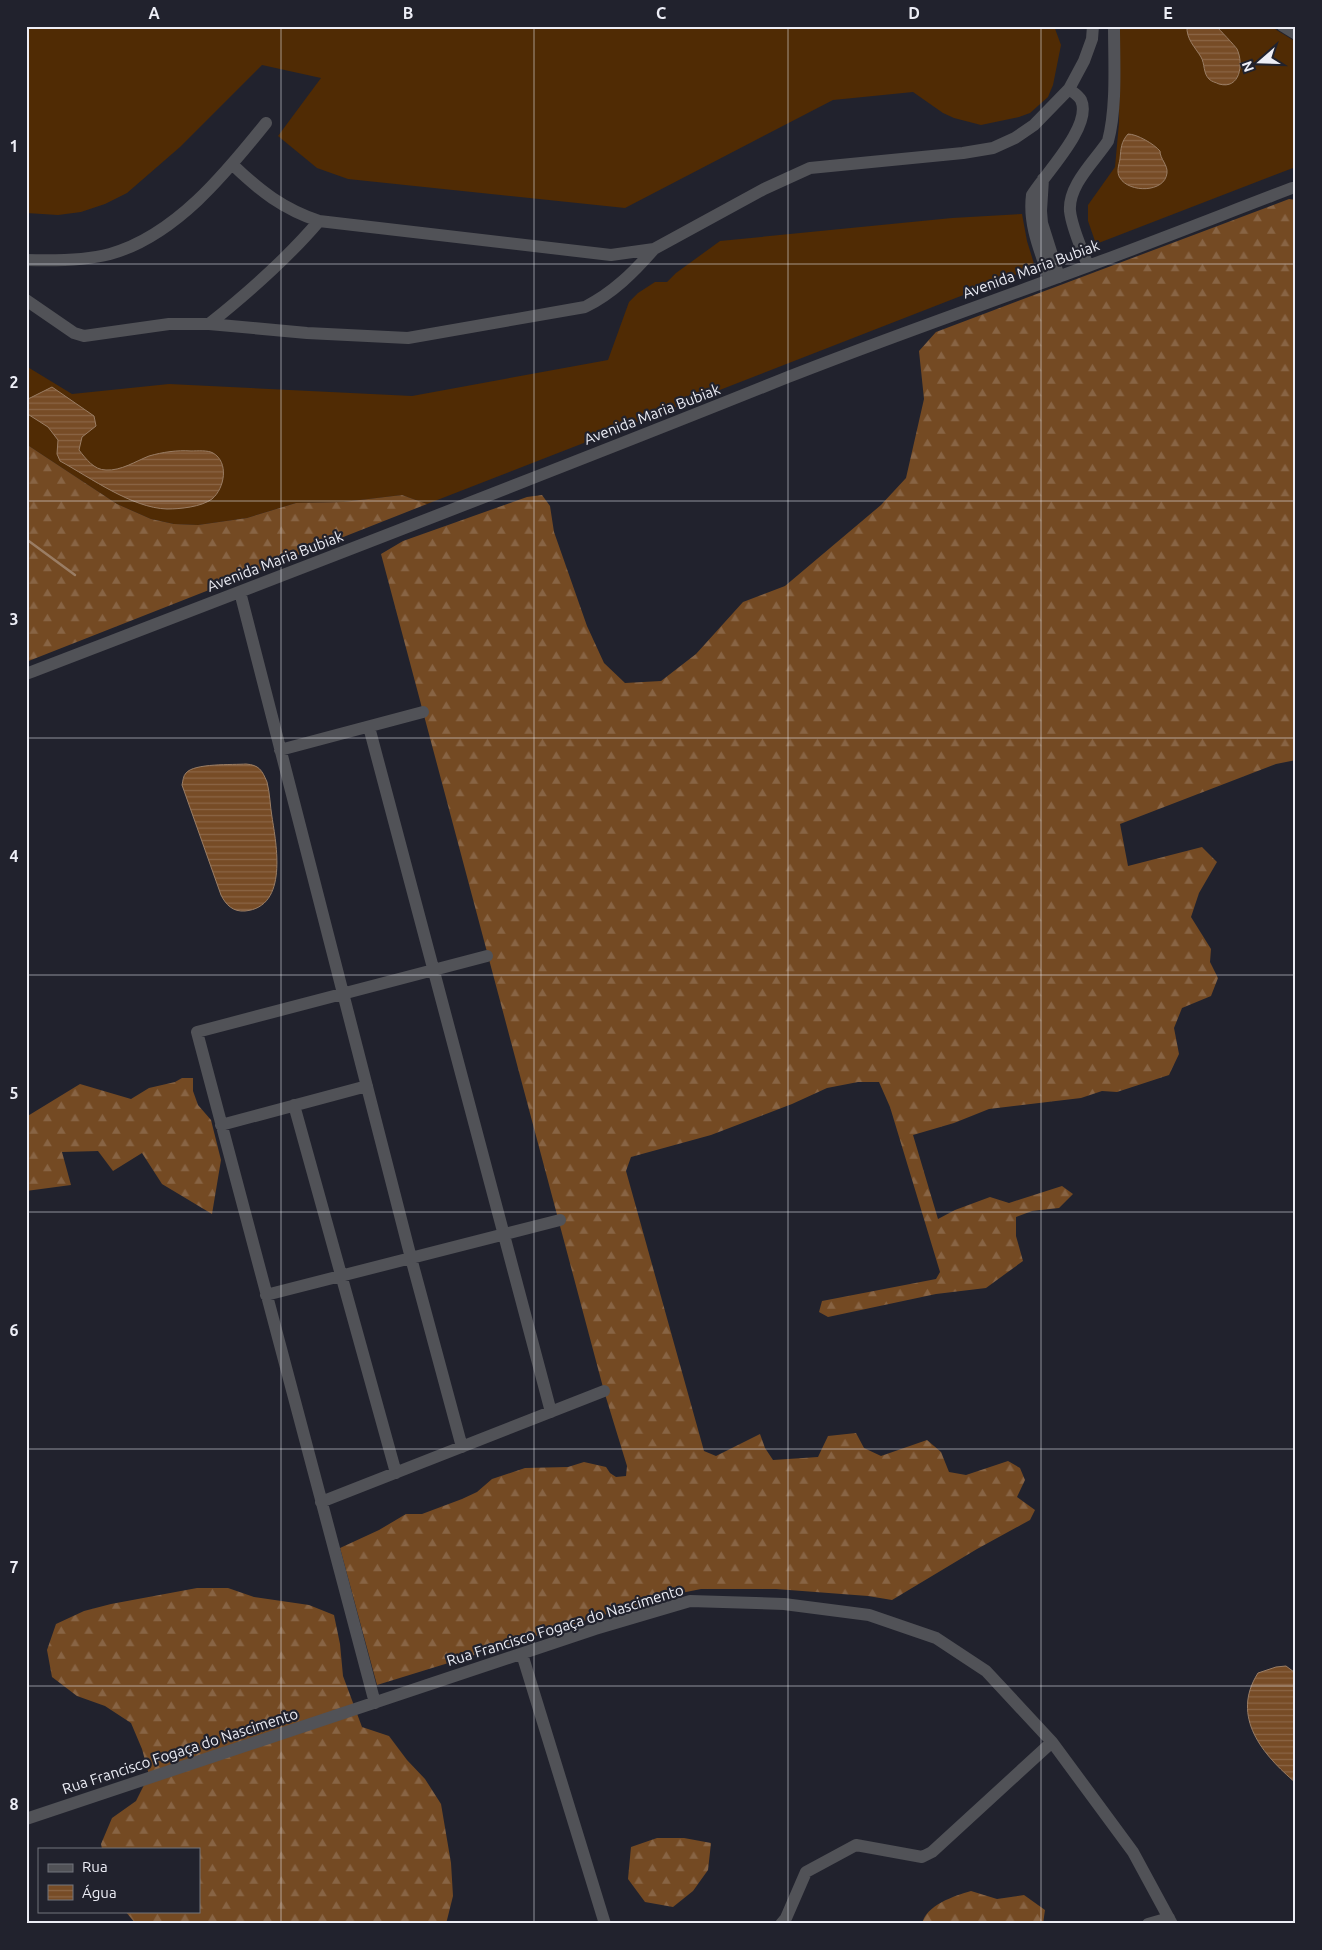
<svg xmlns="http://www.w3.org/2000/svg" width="1322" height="1950" font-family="Ubuntu,sans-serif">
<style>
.grass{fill:#502b04}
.forest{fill:url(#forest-firs)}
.water{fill:url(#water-rules);stroke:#9a7d64}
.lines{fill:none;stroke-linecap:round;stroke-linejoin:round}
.stream{stroke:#9a7d64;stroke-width:2.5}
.minor{stroke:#515257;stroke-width:12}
.grid{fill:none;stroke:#edeef6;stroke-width:1;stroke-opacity:0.55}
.labels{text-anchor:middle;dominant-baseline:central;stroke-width:4.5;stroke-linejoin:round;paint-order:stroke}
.street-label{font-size:15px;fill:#edeef6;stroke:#21222d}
.neatline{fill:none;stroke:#edeef6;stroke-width:2}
.grid-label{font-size:16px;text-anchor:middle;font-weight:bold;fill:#edeef6}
</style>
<defs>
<pattern id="forest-firs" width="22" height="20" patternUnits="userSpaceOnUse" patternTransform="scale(1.25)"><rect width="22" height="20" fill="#744a23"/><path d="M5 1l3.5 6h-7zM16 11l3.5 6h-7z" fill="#886444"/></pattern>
<pattern id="water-rules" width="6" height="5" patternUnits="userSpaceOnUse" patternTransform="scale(1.25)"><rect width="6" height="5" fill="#774c26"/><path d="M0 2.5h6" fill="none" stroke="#8b6646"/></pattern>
</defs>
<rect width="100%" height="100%" fill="#21222d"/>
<path class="grass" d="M26,26H1054L1061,45L1053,85L1048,97L1030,113L1019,117L981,125L954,118L943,113L913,92L833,100L625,208L348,179L317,168L278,136L321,78L262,65L180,147L127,193L105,204L81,212L58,215L26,213Z
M1120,26H1270L1296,42V162L1293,168L1096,244L1088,221V205L1115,167L1119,123Z
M1022,214L1027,241L1035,267L427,504L402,495L343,502L296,503L247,518L198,525L174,524L151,519L117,504L26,444V366L72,394L169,384L412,396L608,360L629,302L638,293L655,282H667L676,273L720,241L952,218Z"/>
<path class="forest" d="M1289,199L1296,200V760L1276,764L1120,824L1128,866L1202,847L1217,862L1199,893L1191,917L1211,949L1210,962L1218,978L1211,996L1182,1008L1174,1028L1179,1054L1169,1075L1117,1092L1102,1091L1081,1098L989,1109L954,1123L913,1135L938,1219L955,1210L990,1197L1009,1203L1062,1186L1073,1194L1059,1208L1032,1211L1016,1217V1236L1023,1261L986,1288L936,1294L828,1317L819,1312L822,1301L936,1279L940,1272L890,1107L879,1082H858L827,1088L792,1104L711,1135L631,1157L626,1171L704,1451L716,1456L760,1434L765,1448L773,1460L818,1457L828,1436L856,1433L864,1448L881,1456L927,1440L941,1452L949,1472L966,1475L1008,1461L1020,1468L1025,1480L1017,1497L1035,1510L1030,1520L977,1549L892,1600L868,1596L776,1589H701L676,1594L607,1614L377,1685L340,1548L379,1530L406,1514H422L462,1499L477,1492L492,1479L525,1468L568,1467L584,1462L606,1467L610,1473L616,1477L626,1476L627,1466L604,1391L381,554L403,541L527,497L542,495L550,506L554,532L587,626L604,663L625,683L661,681L696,654L743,602L785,586L881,505L906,478L924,399L919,351L936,332Z
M26,444L117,504L151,519L174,524L198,525L247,518L296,503L343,502L402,495L427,504L26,662Z
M182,1078H193V1091L198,1105L211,1120L221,1160L212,1214L162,1184L142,1153L113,1171L98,1151L62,1152L71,1185L26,1191V1117L80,1084L131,1099L149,1088L175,1082Z
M197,1588H228L254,1597L309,1605L334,1615L340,1644L343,1676L362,1727L389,1736L407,1760L425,1779L441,1804L451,1863L453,1896L446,1924H136L125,1911H199V1849H102L101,1844L112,1818L136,1801L149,1775L142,1749L131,1723L105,1706L77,1696L52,1677L47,1650L56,1624L84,1611L111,1604Z
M657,1838H684L711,1843L708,1870L693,1891L673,1907L645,1902L628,1879L631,1847Z
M971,1891L997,1899L1024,1895L1045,1910L1043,1924H922C926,1905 954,1896 971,1891Z"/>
<path class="water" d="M1216,26C1219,29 1235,46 1237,49C1244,64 1240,90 1219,84C1215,82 1212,82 1209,79C1203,73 1205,64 1201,57C1195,47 1186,39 1187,26Z
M1128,134C1137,134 1154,144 1160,151C1160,159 1168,165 1167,173C1165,193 1129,193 1120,178C1116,172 1119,165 1120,159C1121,148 1121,142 1128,134Z
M52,387L94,416L96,426L82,437L79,450C86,459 94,470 106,470C121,471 136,461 149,456C163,452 177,450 191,451C197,451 208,450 213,453C229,462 225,488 212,499C201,507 180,509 167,509C132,508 91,478 60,461L57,454L58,440L48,427L26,413V400Z
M246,764C259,765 262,770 267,782C270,794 270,805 272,817C276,843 289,907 245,911C233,912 226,905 221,895L182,785C183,781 183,776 186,773C194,763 233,765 246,764Z
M1286,1666L1294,1672L1296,1676V1783C1263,1755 1230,1717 1258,1673L1276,1667Z"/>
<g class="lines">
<path class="stream" d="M26,539L75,575"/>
<path class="minor" d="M1283,26L1296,34
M233,165C260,191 283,209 319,221L611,255L654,249L764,189L810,168L963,153L993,148L1015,138L1034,125L1069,89L1084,61L1092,39L1093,26
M1043,179L1041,211L1042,223L1059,277
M26,260C54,261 83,261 110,254C175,236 226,173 266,123
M1088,266C1082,249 1072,229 1070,211C1068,185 1095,161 1108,141C1117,107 1114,62 1114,26
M1050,280C1041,253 1028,225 1032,195C1044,175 1093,126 1081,100C1078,95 1074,93 1069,89
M26,300L74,333L84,336L169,324H209L307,333L408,338L585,307C613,293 634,272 654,249
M209,324C249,292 286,260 319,221
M240,592L411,1258L462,1447
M26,674C281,576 535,479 788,377C887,338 988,303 1088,266C1156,241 1224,214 1292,188H1296
M369,727L551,1412
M280,750L423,712
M294,1105L396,1473
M221,1125L367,1086
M266,1295L560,1220
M321,1502L604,1391
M522,1654L605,1924
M375,1703L197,1032L487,956
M26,1819L595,1629L690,1601L784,1604L869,1615L936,1638L986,1671L1052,1742L1133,1852L1172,1924
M781,1924L786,1918L806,1872L856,1845L922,1857L932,1852L1052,1742
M1148,1924L1169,1918"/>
</g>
<path class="grid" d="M281,26V1924M534,26V1924M788,26V1924M1041,26V1924M26,264H1296M26,501H1296M26,738H1296M26,975H1296M26,1212H1296M26,1449H1296M26,1686H1296"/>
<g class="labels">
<g class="street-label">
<text transform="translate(1031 269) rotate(-20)">Avenida Maria Bubiak</text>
<text transform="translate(652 414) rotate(-21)">Avenida Maria Bubiak</text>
<text transform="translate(275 561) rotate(-21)">Avenida Maria Bubiak</text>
<text transform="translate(565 1625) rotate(-17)">Rua Francisco Fogaça do Nascimento</text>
<text transform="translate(180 1751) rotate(-18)">Rua Francisco Fogaça do Nascimento</text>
</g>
</g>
<rect width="1322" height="1950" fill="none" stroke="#21222d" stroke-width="55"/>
<rect x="38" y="1848" width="162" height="65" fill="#21222d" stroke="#73747d"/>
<rect x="48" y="1864" width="25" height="8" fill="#515257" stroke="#73747d"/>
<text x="82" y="1872" font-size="15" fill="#edeef6">Rua</text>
<rect x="48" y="1885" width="25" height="15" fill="url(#water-rules)" stroke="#73747d"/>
<text x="82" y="1898" font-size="15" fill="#edeef6">Água</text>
<g transform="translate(1260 62) rotate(250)" stroke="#21222d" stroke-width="4" paint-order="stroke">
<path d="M0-4L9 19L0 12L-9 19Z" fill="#edeef6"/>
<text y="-8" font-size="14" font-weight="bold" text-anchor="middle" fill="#edeef6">N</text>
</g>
<rect x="28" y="28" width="1266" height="1894" class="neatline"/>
<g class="grid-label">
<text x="154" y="19">A</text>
<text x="408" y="19">B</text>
<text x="661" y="19">C</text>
<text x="914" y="19">D</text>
<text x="1168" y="19">E</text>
<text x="14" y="152">1</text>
<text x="14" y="388">2</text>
<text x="14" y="625">3</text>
<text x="14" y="862">4</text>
<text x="14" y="1099">5</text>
<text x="14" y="1336">6</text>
<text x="14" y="1573">7</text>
<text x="14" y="1810">8</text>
</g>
</svg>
